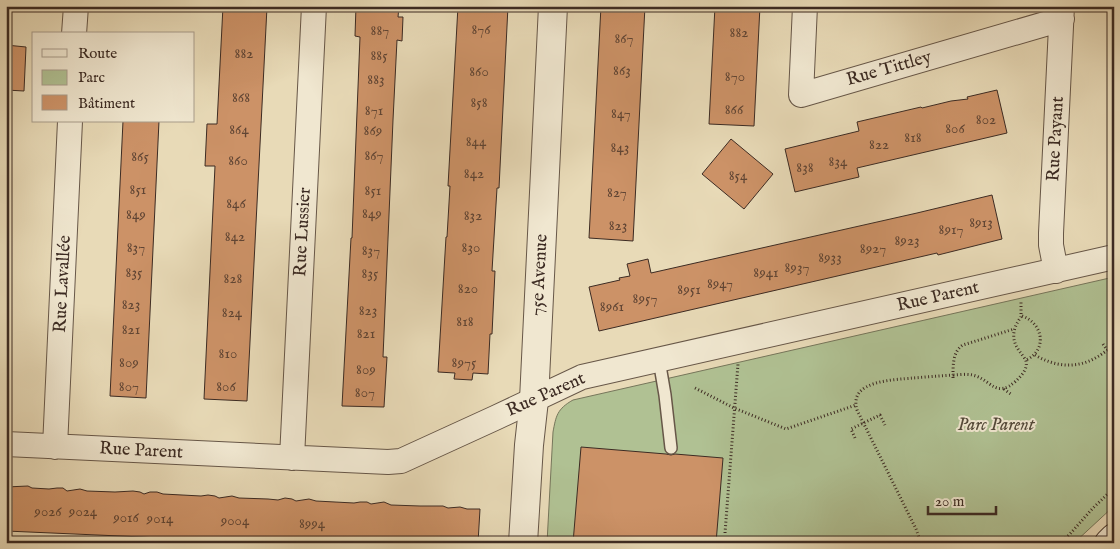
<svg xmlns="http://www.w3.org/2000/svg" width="1120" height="549" font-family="'IM FELL English',serif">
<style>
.green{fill:#b0c193;stroke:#76765b}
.building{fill:#cc9267;stroke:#3c2b23}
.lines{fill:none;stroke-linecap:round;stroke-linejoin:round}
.service-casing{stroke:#675748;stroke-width:14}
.minor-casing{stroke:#675748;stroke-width:26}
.tertiary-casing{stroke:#675748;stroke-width:30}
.secondary-casing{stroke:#3c2b23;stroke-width:30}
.path{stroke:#3c2b23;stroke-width:3;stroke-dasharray:1 2.5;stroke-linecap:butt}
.service{stroke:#f0e7d0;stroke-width:11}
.minor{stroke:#f0e7d0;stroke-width:24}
.tertiary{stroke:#f0e7d0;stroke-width:28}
.secondary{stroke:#f0e7d0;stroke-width:28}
.labels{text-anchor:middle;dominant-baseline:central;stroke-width:4;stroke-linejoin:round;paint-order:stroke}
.number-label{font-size:15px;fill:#604534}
.street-label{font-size:18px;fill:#3c2b23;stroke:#f0e7d0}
.park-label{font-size:18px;font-style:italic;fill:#534939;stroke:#f0e7d0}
</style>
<rect width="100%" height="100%" fill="#e8dab7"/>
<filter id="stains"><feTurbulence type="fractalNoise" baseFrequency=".004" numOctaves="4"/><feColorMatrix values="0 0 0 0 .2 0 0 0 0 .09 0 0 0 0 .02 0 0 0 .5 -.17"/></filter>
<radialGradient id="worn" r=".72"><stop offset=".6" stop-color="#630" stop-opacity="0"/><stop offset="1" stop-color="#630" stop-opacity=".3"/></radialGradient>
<path class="green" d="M1114,277V506L1074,543H547L553,432C556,416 557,409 573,400Z"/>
<path class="building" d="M223,6L267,7L247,401L204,399L215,166H205L207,124H217Z
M356,6H399L398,17H403L402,41L397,40L393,120L383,357H387L384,407L342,406L351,238H352L360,37L355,36Z
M458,6H508L499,188H497L492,271H495L492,334H490L488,374L473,373L472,380L454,379L455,373L438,372L446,237H447L450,186H448Z
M601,6H645L633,241L589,238Z
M715,6H760L754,126L709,124Z
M6,45L26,47L24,91L6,90Z
M997,90L1007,133L857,168L859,177L795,192L785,149L859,131L857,122L921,107L922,108L951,101L968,99L967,97Z
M123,121H159L146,398L110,396Z
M731,139L773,174L744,209L702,174Z
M992,195L1002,239L938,255L937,253L599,331L589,287L620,280L619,278L630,276L627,264L648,259L651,273L917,213Z
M581,447L666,454L671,455L675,454L723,458L716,543H573Z
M28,486L32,488L49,489L57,488H63L67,491L80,489L87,491L115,492L133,491L140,492L144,494L150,492H157L163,494L201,496L208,495L215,496L219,498L232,496L239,498L268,499L278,500L285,498L292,499L296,501L309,499L316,501L354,503L360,502H367L371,504L384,502L391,505L420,506H443L448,508L460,507L467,509H480L478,543H227L143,537L6,531V487Z"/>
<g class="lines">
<defs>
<path id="service" d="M659,360L665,395L671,448"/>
<path id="minor" d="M805,6L801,95L1062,19
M74,34L76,6
M1056,271L1051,245V233L1062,6
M6,444L388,462L401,461L495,418L582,377L1114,257
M55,447L70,121
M292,458L314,6"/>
<path id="tertiary" d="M523,543L529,445L534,400L553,6"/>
<path id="secondary" d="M1109,543L1114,538"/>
</defs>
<use href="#service" class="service-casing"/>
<use href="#minor" class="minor-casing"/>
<use href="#tertiary" class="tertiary-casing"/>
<use href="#secondary" class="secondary-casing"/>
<path class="path" d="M1022,316C1043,323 1048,350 1026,360
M1103,344L1107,350
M1035,355C1055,367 1077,369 1097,357C1103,354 1108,349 1114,346
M953,378V375C960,375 968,373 976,376C992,382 997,398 1016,381C1021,376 1028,369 1026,361C1025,358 1022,355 1020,352C1011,340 1012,329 1021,317V302
M695,388L734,408L786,429L856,405
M1004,389L1012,395
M855,438L851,429L880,415L885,425
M725,533L738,364
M921,543L916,529L857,410C848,380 894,380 913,378C926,377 939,376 953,375C953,365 953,351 963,345L1014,329
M1060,543L1069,535L1093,508L1114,488"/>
<use href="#service" class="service"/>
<use href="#minor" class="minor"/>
<use href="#tertiary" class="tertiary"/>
<use href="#secondary" class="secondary"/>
</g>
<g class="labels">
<g class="number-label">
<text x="481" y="29">876</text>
<text x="380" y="30">887</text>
<text x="739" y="32">882</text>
<text x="624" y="38">867</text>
<text x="244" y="53">882</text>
<text x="379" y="55">885</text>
<text x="622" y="70">863</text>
<text x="479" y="71">860</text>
<text x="735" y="76">870</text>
<text x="376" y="79">883</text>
<text x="241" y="97">868</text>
<text x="479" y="102">858</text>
<text x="734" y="109">866</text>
<text x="374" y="110">871</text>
<text x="621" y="113">847</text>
<text x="986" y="119">802</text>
<text x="955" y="128">806</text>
<text x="239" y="129">864</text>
<text x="373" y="130">869</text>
<text x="913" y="137">818</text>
<text x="476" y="141">844</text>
<text x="879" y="144">822</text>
<text x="620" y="147">843</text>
<text x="374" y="155">867</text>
<text x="140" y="156">865</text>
<text x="238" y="160">860</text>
<text x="838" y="161">834</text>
<text x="805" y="167">838</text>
<text x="474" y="173">842</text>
<text x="738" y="175">854</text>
<text x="138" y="189">851</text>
<text x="373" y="190">851</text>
<text x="617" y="192">827</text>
<text x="236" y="203">846</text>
<text x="372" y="213">849</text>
<text x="136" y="214">849</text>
<text x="473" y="215">832</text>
<text x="981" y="222">8913</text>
<text x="618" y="225">823</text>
<text x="951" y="229">8917</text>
<text x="235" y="236">842</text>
<text x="907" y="240">8923</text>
<text x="136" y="247">837</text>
<text x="471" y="247">830</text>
<text x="873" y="248">8927</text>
<text x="371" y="250">837</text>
<text x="830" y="257">8933</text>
<text x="797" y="267">8937</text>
<text x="134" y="272">835</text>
<text x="766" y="272">8941</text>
<text x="370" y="273">835</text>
<text x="233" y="278">828</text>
<text x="720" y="283">8947</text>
<text x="468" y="288">820</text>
<text x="689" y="289">8951</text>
<text x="645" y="298">8957</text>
<text x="131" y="304">823</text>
<text x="612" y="306">8961</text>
<text x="368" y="310">823</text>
<text x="232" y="312">824</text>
<text x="465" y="321">818</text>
<text x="131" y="329">821</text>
<text x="366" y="333">821</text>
<text x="228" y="353">810</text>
<text x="129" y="362">809</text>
<text x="464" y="362">8975</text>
<text x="366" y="369">809</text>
<text x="129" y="386">807</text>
<text x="226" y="386">806</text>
<text x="365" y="392">807</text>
<text x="48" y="511">9026</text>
<text x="83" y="511">9024</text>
<text x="126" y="517">9016</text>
<text x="160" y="518">9014</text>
<text x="235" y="520">9004</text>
<text x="312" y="523">8994</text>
</g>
<g class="street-label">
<text transform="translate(889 69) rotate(-16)">Rue Tittley</text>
<text transform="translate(1056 139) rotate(-87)">Rue Payant</text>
<text transform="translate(303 232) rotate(-87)">Rue Lussier</text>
<text transform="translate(540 275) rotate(-87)">75e Avenue</text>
<text transform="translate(63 284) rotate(-87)">Rue Lavallée</text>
<text transform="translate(938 297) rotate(-13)">Rue Parent</text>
<text transform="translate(546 395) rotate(-24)">Rue Parent</text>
<text transform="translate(141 451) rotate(3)">Rue Parent</text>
</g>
<g class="park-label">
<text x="996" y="425">Parc Parent</text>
</g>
</g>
<rect width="1120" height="549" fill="none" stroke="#e8dab7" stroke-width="25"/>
<rect x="8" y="8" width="1105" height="534" fill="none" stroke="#3c2b23" stroke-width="2.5"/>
<rect x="12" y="12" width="1095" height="524" fill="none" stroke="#3c2b23"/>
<rect x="32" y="32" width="162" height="90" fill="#f0e7d0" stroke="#a89c8b"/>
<rect x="42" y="49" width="25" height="8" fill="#f0e7d0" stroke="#a89c8b"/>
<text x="78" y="58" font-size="15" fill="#3c2b23">Route</text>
<rect x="42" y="70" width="25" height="15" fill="#b0c193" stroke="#a89c8b"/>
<text x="78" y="82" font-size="15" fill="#3c2b23">Parc</text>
<rect x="42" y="95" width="25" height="15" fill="#cc9267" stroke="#a89c8b"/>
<text x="78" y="108" font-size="15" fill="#3c2b23">Bâtiment</text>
<path d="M928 506v8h68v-8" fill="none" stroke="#3c2b23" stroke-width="2.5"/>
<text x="935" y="506" font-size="15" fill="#3c2b23" stroke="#f0e7d0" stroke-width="4" paint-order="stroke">20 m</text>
<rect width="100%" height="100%" filter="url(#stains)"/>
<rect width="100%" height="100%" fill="url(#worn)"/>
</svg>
